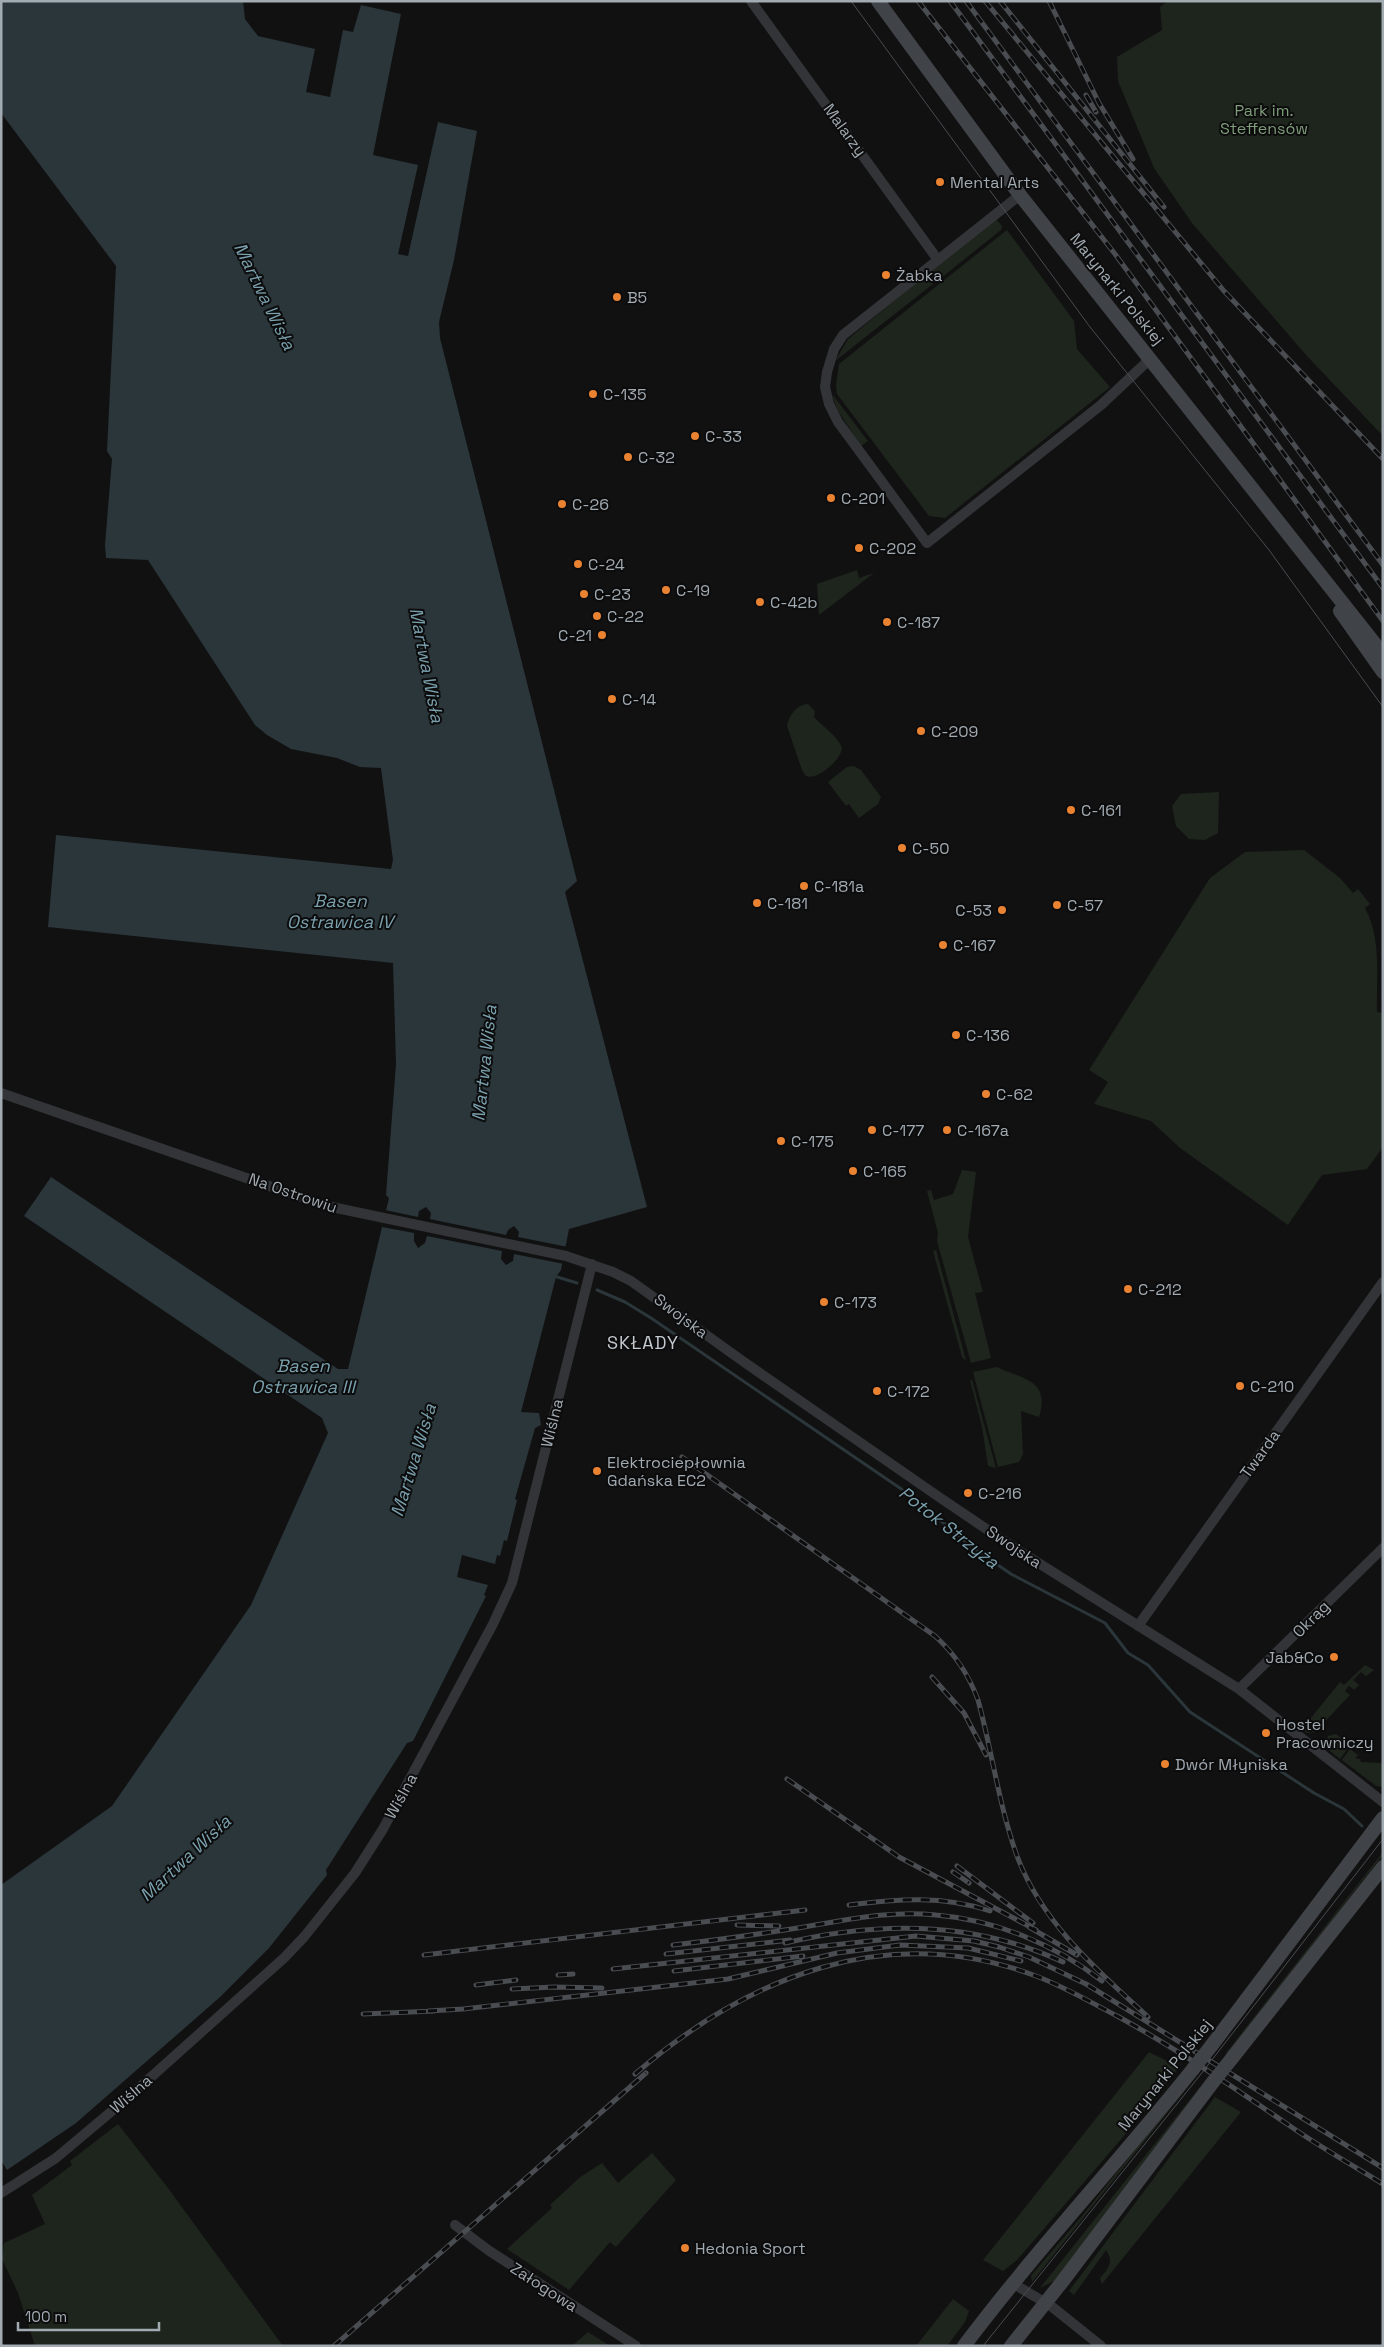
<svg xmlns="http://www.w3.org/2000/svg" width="1384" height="2347" font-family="'Space Grotesk',sans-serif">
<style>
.green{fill:#1e251d}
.water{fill:#2b363a}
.pier{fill:#111112}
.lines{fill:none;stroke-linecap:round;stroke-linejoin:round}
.stream{stroke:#2b363a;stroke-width:3}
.street{stroke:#323437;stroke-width:10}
.secondary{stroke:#404347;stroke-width:14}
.tram{stroke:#494c50;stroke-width:1}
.rail-casing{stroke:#494c50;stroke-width:5}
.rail{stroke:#0c0c0d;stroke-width:3;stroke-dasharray:9;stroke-linecap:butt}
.secondary-bridge{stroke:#404347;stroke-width:14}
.poi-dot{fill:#ea8331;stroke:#0c0c0d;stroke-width:2}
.labels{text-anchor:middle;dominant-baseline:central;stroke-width:4;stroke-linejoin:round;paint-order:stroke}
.park-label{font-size:16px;fill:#7f9d7a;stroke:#0c0c0d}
.street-label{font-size:16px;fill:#a2abb2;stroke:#0c0c0d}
.poi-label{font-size:16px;fill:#a2abb2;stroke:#0c0c0d;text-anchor:start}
.water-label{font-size:18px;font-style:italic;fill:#7aa0ad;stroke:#0c0c0d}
.neighbourhood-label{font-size:18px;letter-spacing:1px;fill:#c3c9cf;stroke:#0c0c0d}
</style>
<rect width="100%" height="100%" fill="#111112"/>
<path class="green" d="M1168,1H1383V436L1307,356L1192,223L1154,168L1118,81L1117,57L1162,30L1160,7Z
M996,219L1002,226L1001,230L941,278L938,277L932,270Z
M1007,230L1074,321L1077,349L1110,387L945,518L929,516L837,394L836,385L839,364Z
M928,273L933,284L835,361L848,339Z
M832,394L868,441L861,446L837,409Z
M857,570L859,578L874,573L819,615L817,584Z
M808,704L815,711L814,717C824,728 836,734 842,748C841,760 817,781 806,776L802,770L787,726C789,715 796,705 808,704Z
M854,766L861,770L881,797L878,804L859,818L849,804L846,806L828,782L847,767Z
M1219,792L1218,833L1205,840L1189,839L1176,826L1172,806L1181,794Z
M1304,850L1340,878L1353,893L1358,889L1370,904L1365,908C1382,939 1376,978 1377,1012L1383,1013V1147L1367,1169L1322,1175L1288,1225L1180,1148L1151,1121L1094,1104L1108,1082L1089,1070L1210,878L1245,852Z
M962,1170L976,1172L968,1237L983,1292L975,1293L991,1358L971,1363L937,1241L938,1233L927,1191L931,1190L934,1200L953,1194Z
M936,1250L963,1349L966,1361L962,1357L933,1251Z
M997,1367C1021,1379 1051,1379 1039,1417L1021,1411L1023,1454L1019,1462L998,1467L973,1372Z
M970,1380H972L996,1468L988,1466L982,1427Z
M1365,1665L1374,1670L1366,1676L1361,1672L1353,1680L1359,1685L1354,1690L1349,1686L1345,1691L1350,1695L1315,1732L1307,1733L1302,1729L1340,1682L1344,1685Z
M1336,1734L1350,1745L1340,1759C1332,1752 1322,1748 1328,1736Z
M1350,1749L1359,1756H1356L1357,1759H1360L1361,1762L1383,1763V1787L1376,1786L1342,1760Z
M1383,1852V1855C1330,1921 1281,1989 1229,2055L1226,2053Z
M1149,2052L1179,2067L1129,2130L1017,2260L1003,2271L983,2260Z
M1197,2072L1199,2073L1032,2282L1031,2276L1034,2272L1082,2216Z
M1207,2078L1056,2280L1040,2288Z
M1215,2097L1241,2112L1102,2284L1100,2278C1109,2268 1114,2262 1106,2250L1074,2295L1069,2291Z
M118,2124L168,2188L283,2346H35L18,2293L2,2259L4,2243L45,2224L32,2195L72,2165L70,2161Z
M652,2153L676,2180L616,2247L610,2242L569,2290L507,2249L552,2208L550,2205L579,2178L602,2163L618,2183Z
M953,2299L969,2311L965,2322L947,2346H916Z
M588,2332L610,2346H572Z"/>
<path class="water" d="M1,1H243L245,19L258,36L315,49L306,92L330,97L343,30L353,32L361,5L401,14L373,155L418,165L398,254L408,256L438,122L477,131L454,260L439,322L440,338L577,881L565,892L647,1207L569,1229L561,1270L556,1277L521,1412L539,1413L541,1425L535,1428L515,1499L517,1500L507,1541L504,1540L500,1556L497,1555L495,1564L462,1555L457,1577L488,1585L484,1595L486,1596L413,1741L407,1743L326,1870L327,1875L269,1948L219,1998L76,2123L7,2170L1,2160V1885L112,1806L251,1605L328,1433L322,1418L24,1216L51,1177L338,1369H348L389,1198L386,1195L396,1064L393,963L48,927L56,835L391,869L393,860L381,768L360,767L337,758L291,749L267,735L255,725L148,560L106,558L105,545L112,459L107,451L116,266L1,113Z"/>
<path class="pier" d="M426,1207L431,1213L430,1219L506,1235L508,1230L514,1226L519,1232L518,1237L568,1247L564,1264L514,1254L513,1261L506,1265L501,1259L502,1251L427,1236L425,1243L418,1248L414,1241V1233L382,1227L385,1210L418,1217L419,1211Z"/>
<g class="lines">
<path class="stream" d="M554,1276L577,1283
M597,1290L625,1302L651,1318L913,1497L969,1545L1011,1574L1105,1623L1128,1653L1148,1665L1190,1712L1314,1793L1344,1809L1362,1826"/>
<path class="street" d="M751,1L938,260
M1020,195L843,335L834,349L827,372L825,387L829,404L838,422L927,543L1101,405L1150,359
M1,1093L327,1206L566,1256L613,1272L631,1281L744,1362L939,1497L1013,1547L1239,1689L1383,1802
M1138,1626L1383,1282
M1239,1689L1383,1548
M1,2193L56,2158L131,2095L284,1958L304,1937L355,1873L383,1829L493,1624L512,1583L592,1264
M455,2225L488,2250L636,2346
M1012,2283L1051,2306L1101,2346"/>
<path class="secondary" d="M878,1L1020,195L1383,654
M1340,611L1383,672
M1212,2045L1383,1818
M1233,2057L1383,1867
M964,2346C1036,2250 1118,2163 1193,2069
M1011,2346L1062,2282L1213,2082"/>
<path class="tram" d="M851,1L1090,327L1269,550L1383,707
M983,2346L1201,2074L1383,1839"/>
<defs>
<path id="rail" d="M918,1L1115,254L1383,621
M950,1L1383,588
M966,1L1383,565
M985,1L1224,291L1383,459
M1000,1L1164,207
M1049,1L1099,103L1133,159
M1086,95L1096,112
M682,1457L935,1636C955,1654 969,1675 978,1700C992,1751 999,1806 1017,1856C1042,1923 1097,1970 1148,2017
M932,1677L964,1713L986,1755
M787,1779L899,1857L1036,1930
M957,1866L1033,1923
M953,1872L969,1883
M849,1905C897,1899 943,1895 990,1911
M737,1925L779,1926
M1029,1927L1077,1955
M785,1943C878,1921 975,1921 1063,1962
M673,1945C717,1940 760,1934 804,1927C847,1920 891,1910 936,1915C996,1920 1054,1944 1102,1981
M666,1954L790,1940
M424,1955L805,1910
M613,1969L916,1936L974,1941L999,1947L1029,1957L1086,1984L1383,2168
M674,1971L803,1956
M558,1975L573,1974
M476,1985L516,1980
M512,1989L554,1987L602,1988
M428,2011L463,2009L728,1979L837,1953L900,1945L968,1948L1021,1961
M363,2014L435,2011
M635,2074C749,1976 888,1920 1036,1976C1065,1987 1092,2003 1119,2017C1180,2051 1233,2087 1290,2126C1320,2147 1352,2165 1383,2184
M334,2346L646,2073"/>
</defs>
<use href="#rail" class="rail-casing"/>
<use href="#rail" class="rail"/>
<path class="secondary-bridge" d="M1193,2069L1212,2045
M1213,2082L1233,2057"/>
</g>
<g class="poi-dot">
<circle cx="940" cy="182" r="5"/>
<circle cx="886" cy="275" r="5"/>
<circle cx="617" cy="297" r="5"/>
<circle cx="593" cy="394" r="5"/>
<circle cx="695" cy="436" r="5"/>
<circle cx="628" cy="457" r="5"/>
<circle cx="831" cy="498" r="5"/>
<circle cx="562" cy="504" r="5"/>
<circle cx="859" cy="548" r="5"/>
<circle cx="578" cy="564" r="5"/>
<circle cx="666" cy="590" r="5"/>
<circle cx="584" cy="594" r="5"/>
<circle cx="760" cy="602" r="5"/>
<circle cx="597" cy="616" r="5"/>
<circle cx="887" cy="622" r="5"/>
<circle cx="602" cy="635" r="5"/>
<circle cx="612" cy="699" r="5"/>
<circle cx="921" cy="731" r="5"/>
<circle cx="1071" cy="810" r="5"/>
<circle cx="902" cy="848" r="5"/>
<circle cx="804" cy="886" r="5"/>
<circle cx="757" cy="903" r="5"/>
<circle cx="1057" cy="905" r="5"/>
<circle cx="1002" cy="910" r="5"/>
<circle cx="943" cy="945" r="5"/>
<circle cx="956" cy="1035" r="5"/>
<circle cx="986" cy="1094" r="5"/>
<circle cx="872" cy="1130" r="5"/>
<circle cx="947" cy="1130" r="5"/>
<circle cx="781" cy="1141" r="5"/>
<circle cx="853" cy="1171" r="5"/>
<circle cx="1128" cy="1289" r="5"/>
<circle cx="824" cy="1302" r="5"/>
<circle cx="1240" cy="1386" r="5"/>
<circle cx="877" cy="1391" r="5"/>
<circle cx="597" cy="1471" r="5"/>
<circle cx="968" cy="1493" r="5"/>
<circle cx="1334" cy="1657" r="5"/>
<circle cx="1266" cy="1733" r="5"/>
<circle cx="1165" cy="1764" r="5"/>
<circle cx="685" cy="2248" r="5"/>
</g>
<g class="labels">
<g class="park-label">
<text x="1264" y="110">Park im.<tspan x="1264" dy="18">Steffensów</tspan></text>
</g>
<g class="street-label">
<text transform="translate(845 130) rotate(54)">Malarzy</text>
<text transform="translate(1117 289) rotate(51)">Marynarki Polskiej</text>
<text transform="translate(293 1193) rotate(19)">Na Ostrowiu</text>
<text transform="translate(681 1316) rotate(37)">Swojska</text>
<text transform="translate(552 1423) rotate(-76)">Wiślna</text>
<text transform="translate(1260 1454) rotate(-54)">Twarda</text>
<text transform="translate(1014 1547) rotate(34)">Swojska</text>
<text transform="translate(1311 1619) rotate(-45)">Okrąg</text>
<text transform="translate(401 1796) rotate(-61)">Wiślna</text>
<text transform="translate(1165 2075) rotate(-51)">Marynarki Polskiej</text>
<text transform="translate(131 2094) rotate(-41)">Wiślna</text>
<text transform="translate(544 2287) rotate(33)">Załogowa</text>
</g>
<g class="poi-label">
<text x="950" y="182">Mental Arts</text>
<text x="896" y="275">Żabka</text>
<text x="627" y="297">B5</text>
<text x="603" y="394">C-135</text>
<text x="705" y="436">C-33</text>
<text x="638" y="457">C-32</text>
<text x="841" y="498">C-201</text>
<text x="572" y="504">C-26</text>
<text x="869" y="548">C-202</text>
<text x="588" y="564">C-24</text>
<text x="676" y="590">C-19</text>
<text x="594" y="594">C-23</text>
<text x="770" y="602">C-42b</text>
<text x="607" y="616">C-22</text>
<text x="897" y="622">C-187</text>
<text x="592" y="635" text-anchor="end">C-21</text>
<text x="622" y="699">C-14</text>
<text x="931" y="731">C-209</text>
<text x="1081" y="810">C-161</text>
<text x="912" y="848">C-50</text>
<text x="814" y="886">C-181a</text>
<text x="767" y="903">C-181</text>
<text x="1067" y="905">C-57</text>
<text x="992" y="910" text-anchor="end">C-53</text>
<text x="953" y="945">C-167</text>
<text x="966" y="1035">C-136</text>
<text x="996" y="1094">C-62</text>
<text x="882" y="1130">C-177</text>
<text x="957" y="1130">C-167a</text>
<text x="791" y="1141">C-175</text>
<text x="863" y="1171">C-165</text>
<text x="1138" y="1289">C-212</text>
<text x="834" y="1302">C-173</text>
<text x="1250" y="1386">C-210</text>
<text x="887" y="1391">C-172</text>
<text x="607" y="1462">Elektrociepłownia<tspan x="607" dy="18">Gdańska EC2</tspan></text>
<text x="978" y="1493">C-216</text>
<text x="1324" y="1657" text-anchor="end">Jab&amp;Co</text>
<text x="1276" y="1724">Hostel<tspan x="1276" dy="18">Pracowniczy</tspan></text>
<text x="1175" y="1764">Dwór Młyniska</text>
<text x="695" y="2248">Hedonia Sport</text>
</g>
<g class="water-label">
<text transform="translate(265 296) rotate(64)">Martwa Wisła</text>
<text transform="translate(427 665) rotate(79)">Martwa Wisła</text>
<text x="340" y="900">Basen<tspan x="340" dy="21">Ostrawica IV</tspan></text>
<text transform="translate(484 1063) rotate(-84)">Martwa Wisła</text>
<text x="303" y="1365">Basen<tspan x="303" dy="21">Ostrawica III</tspan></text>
<text transform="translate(413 1460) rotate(-73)">Martwa Wisła</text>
<text transform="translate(949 1527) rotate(38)">Potok Strzyża</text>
<text transform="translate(185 1858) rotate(-43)">Martwa Wisła</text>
</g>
<g class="neighbourhood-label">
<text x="643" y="1342">SKŁADY</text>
</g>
</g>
<rect width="1384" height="2347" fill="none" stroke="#a2abb2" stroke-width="5"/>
<path d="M18 2322v8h141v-8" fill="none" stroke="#a2abb2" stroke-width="2.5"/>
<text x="25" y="2322" font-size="15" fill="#a2abb2" stroke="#0c0c0d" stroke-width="4" paint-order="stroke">100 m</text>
</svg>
